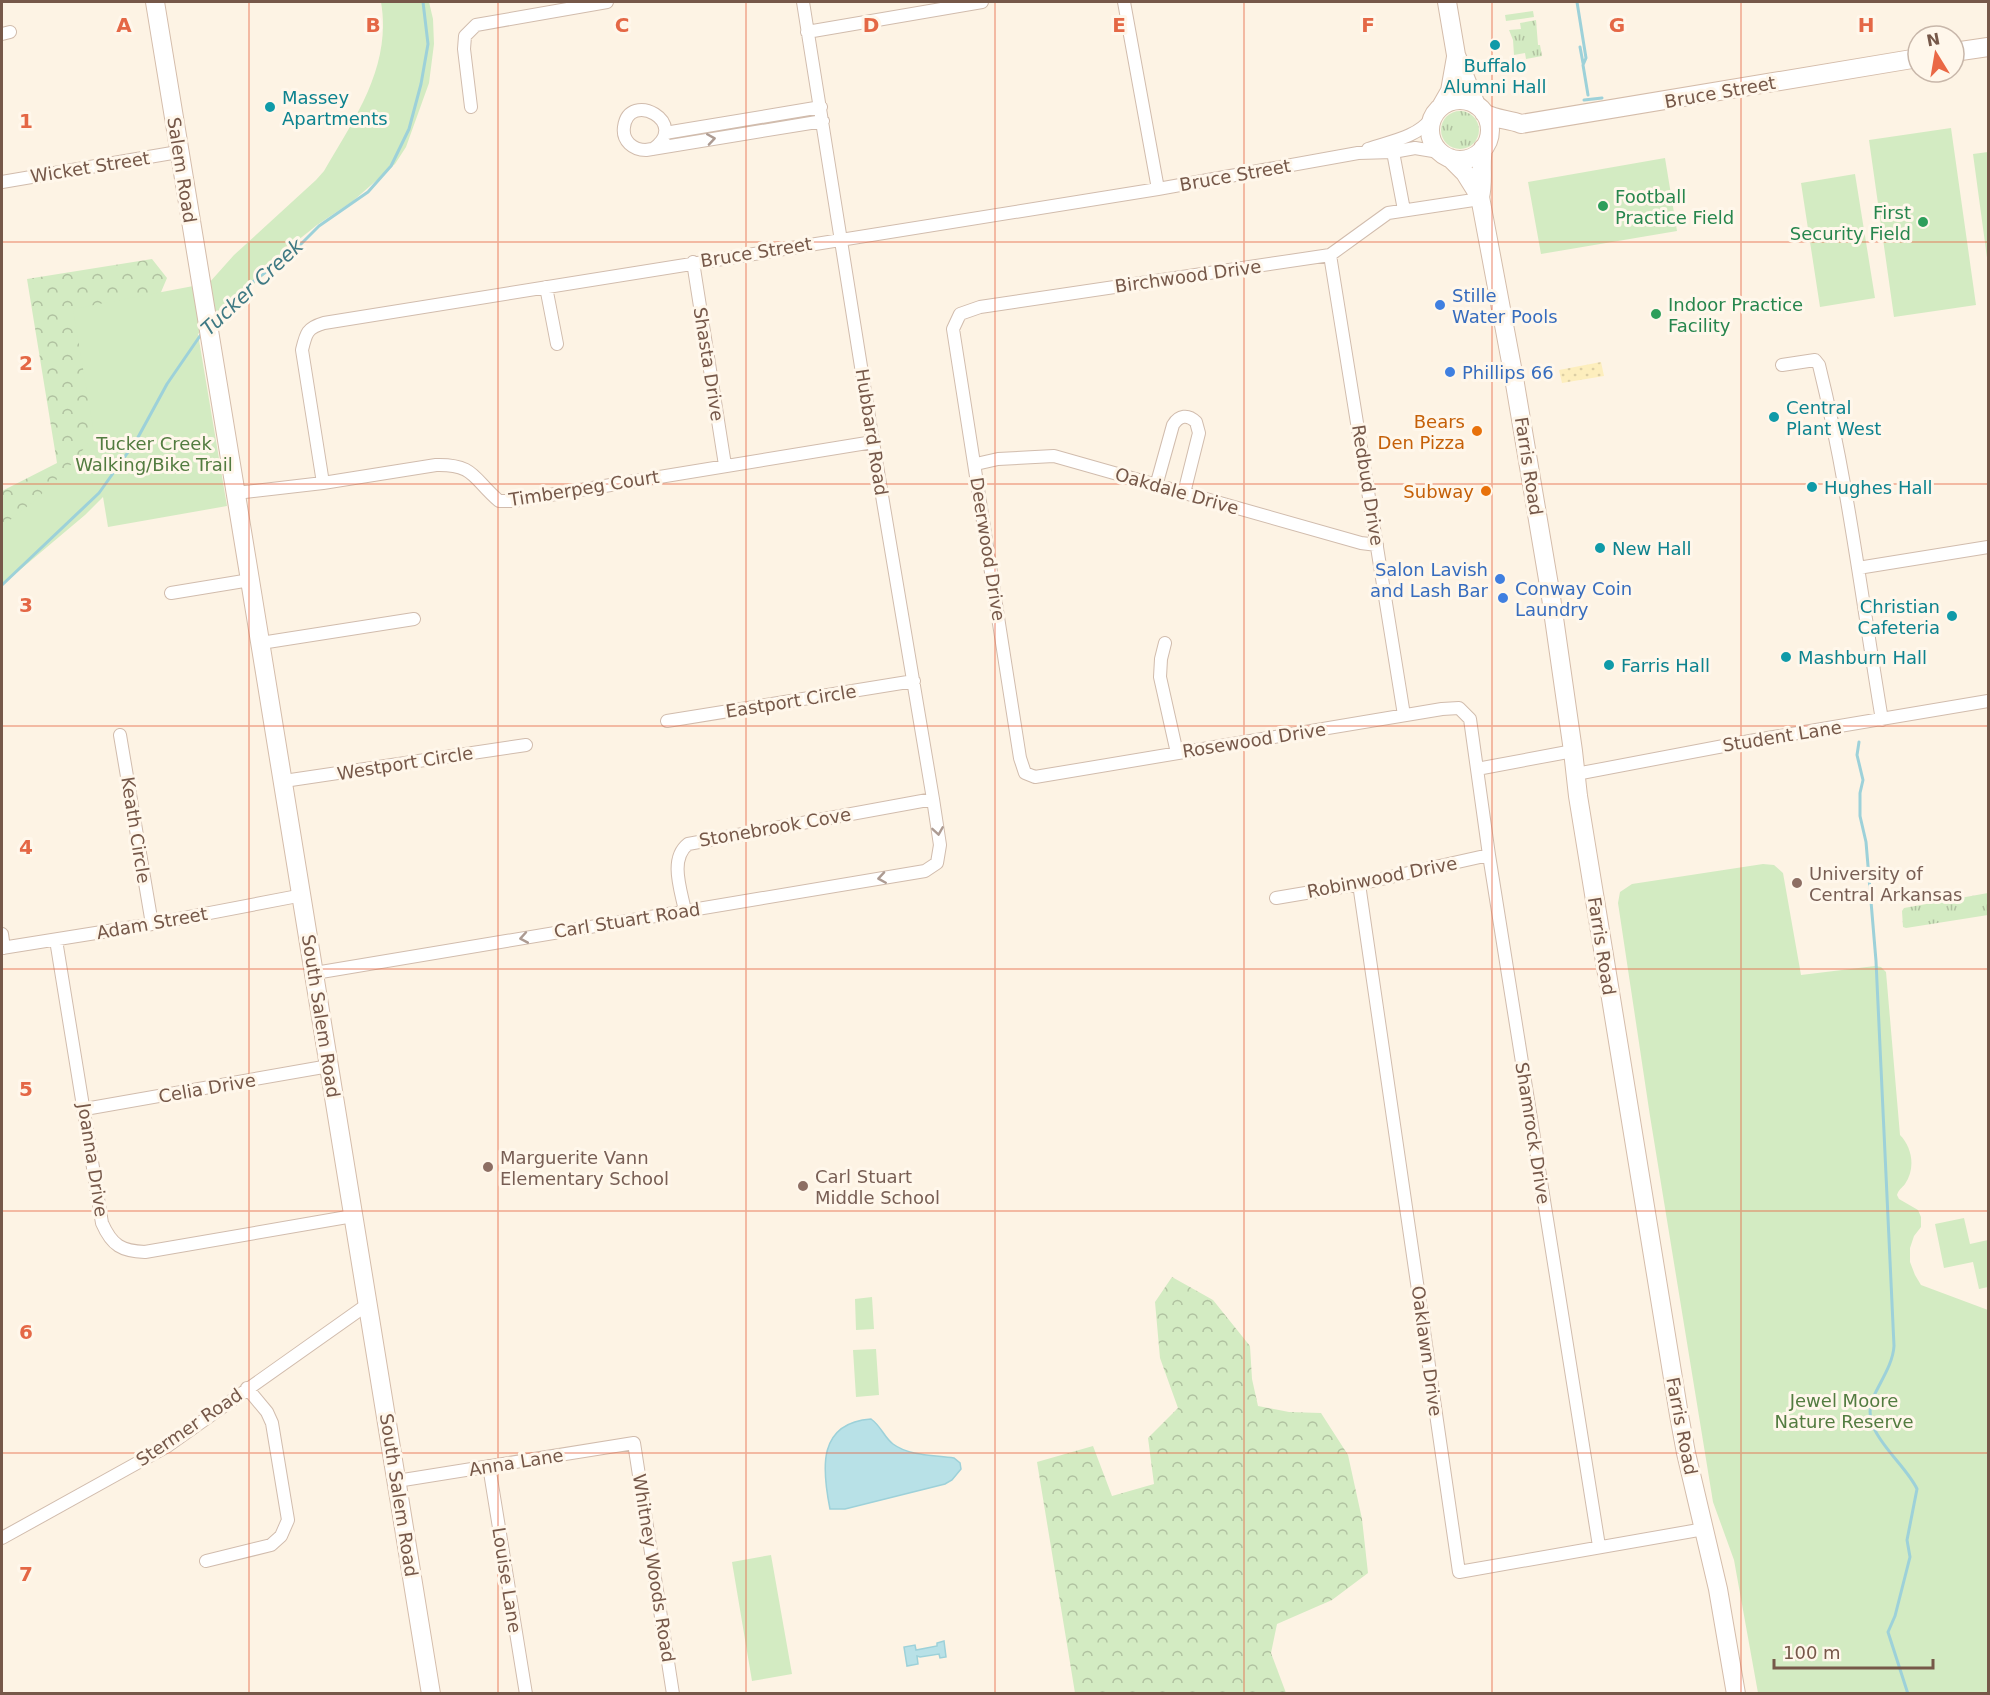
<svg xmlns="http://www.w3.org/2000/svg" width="1990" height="1695" font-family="'DejaVu Sans',sans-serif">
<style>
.grass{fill:url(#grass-tufts)}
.forest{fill:url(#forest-crowns)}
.sand{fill:url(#sand-dots)}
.park{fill:#d3ebc2}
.water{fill:#b8e1e7;stroke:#9dd1d9;stroke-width:1.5}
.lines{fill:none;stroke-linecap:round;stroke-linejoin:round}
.stream{stroke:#9dd1d9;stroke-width:3}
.street-casing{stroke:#d1bcad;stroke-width:14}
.secondary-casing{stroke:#d4bcaa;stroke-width:20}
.street{stroke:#fff;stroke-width:12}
.secondary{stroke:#fff;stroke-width:18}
.oneway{stroke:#ad9b92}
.grid{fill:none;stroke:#e46745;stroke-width:1.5;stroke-opacity:0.55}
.culture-dot{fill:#0f9aa8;stroke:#fff7eb;stroke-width:2}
.leisure-dot{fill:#2e9e5b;stroke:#fff7eb;stroke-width:2}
.shop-dot{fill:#3f7fe0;stroke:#fff7eb;stroke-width:2}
.food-dot{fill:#e8710a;stroke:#fff7eb;stroke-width:2}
.education-dot{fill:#8d6e63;stroke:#fff7eb;stroke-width:2}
.labels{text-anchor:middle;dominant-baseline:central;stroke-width:6;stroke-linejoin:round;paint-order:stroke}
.culture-label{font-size:18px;fill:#0d838f;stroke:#fff7eb;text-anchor:start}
.street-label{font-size:18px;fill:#765849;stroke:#fff7eb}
.leisure-label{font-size:18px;fill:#27864d;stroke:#fff7eb;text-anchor:start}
.shop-label{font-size:18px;fill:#366cbe;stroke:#fff7eb;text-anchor:start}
.food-label{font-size:18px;fill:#c56008;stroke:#fff7eb;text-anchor:end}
.park-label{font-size:18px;fill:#537c40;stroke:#fff7eb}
.education-label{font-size:18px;fill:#785e54;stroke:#fff7eb;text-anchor:start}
.water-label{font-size:20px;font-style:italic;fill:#3f7983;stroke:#fff7eb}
.grid-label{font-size:20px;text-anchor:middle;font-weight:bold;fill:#e46745;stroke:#fff7eb;stroke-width:6;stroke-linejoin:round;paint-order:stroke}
</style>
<defs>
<pattern id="grass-tufts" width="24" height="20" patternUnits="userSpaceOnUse" patternTransform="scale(1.5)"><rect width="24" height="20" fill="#d3ebc2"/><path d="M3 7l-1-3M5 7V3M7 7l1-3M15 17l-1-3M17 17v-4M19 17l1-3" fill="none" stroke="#b0c1a0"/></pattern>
<pattern id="forest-crowns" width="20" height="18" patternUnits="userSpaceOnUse" patternTransform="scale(1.5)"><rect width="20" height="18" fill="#d3ebc2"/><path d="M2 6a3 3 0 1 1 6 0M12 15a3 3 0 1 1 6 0" fill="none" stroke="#b0c1a0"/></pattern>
<pattern id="sand-dots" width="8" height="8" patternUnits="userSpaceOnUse" patternTransform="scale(1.5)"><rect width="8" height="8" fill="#fdeebd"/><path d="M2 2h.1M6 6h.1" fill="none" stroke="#dccea4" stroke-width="1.8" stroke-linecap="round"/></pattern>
</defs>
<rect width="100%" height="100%" fill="#fdf3e4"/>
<path class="grass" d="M1533,11L1534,17L1506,21L1505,15Z
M1536,20L1538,45H1540L1542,56L1526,59L1525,53L1514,55L1513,40L1509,30L1521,29L1520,23Z
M1441 130a19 19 0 1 1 38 0a19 19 0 1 1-38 0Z
M1988,893V915L1906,928L1903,927L1902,911L1904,908Z"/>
<path class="forest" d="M152,259L167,278L100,436L2,538V491L57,463L27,279Z
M1172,1277L1213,1300L1250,1346L1252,1379L1258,1406L1289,1412L1321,1413L1348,1455L1362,1519L1368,1573L1332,1600L1277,1624L1271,1653L1286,1693H1075L1037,1462L1093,1446L1112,1496L1154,1484L1148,1438L1178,1408L1160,1358L1155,1302Z"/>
<path class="sand" d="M1601,362L1604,376L1562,383L1559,370Z"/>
<path class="park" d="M381,2H429L433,19L434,44L429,83L406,147L395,164L353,201L317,225L297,241L281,260L198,334L227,506L108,527L103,497L85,515L2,585V526C36,501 71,470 94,434L73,309L209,283L234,255L316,180L324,171C355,118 392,66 381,2Z
M1951,128L1976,305L1894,317L1869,140Z
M1988,152V265L1973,154Z
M1665,158L1677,231L1541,254L1528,182Z
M1855,174L1875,298L1820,307L1801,183Z
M1763,864L1774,865L1783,873L1801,975L1875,966L1881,967L1886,972L1900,1135C1912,1147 1916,1168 1905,1184C1902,1188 1899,1189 1897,1195L1899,1199L1918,1210L1921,1217V1227L1914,1236L1910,1248V1262L1915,1275L1921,1285L1988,1310V1693H1758L1734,1560L1713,1502L1650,1116L1618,903L1620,892L1632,884Z
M1964,1218L1970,1244L1988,1240V1287L1979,1289L1973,1262L1944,1268L1935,1224Z
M872,1297L874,1329L856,1330L855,1299Z
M876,1349L879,1395L856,1397L853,1350Z
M771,1555L792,1674L752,1681L732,1562Z"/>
<path class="water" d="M871,1419C881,1426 884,1437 893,1444C909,1456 934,1455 954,1458L960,1463L961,1469L952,1480L945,1484L845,1509H830C822,1469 817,1423 871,1419Z
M944,1641L946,1657L940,1658L939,1654L920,1657L917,1656L918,1664L907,1666L904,1647L915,1645L916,1650L937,1646V1643Z"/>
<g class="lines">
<path class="stream" d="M1577,2L1586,58L1583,65L1588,95
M1580,47L1583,63
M1584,100L1602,98
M214,319L255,280L293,252L319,226L368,192L391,166L409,129L421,84L428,44L423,2
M2,585L99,493L136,441L167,384L202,333
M1859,742L1857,755L1863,780L1860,793V816L1866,842L1876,961L1894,1346C1893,1364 1880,1382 1873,1398C1858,1431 1904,1461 1917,1489L1907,1540L1910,1557L1895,1616L1888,1632L1908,1694"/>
<defs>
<path id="street" d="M1124,2L1158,189
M807,32L982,2
M2,34L10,32
M471,107L464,49L465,36L476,25L607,2
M665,133L821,107
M653,149C691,123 629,89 624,127C622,141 633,150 646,150L823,121
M1368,149C1391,141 1416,138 1432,118
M1393,152L1404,210
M2,182L178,152
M1480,199L1388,213L1330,255L980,307L960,314L953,329L1020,758L1025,773L1035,777L1442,709L1459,708L1470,719L1489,855L1599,1546
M1330,255L1404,715
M693,262L725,465
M546,287L557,344
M1782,365L1815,360L1819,365C1848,482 1862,601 1882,720
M976,464L998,459L1054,456L1361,543L1377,545
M323,483L302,350C306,333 307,328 324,323L1158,189L1358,153L1393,152L1415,148L1439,152
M1156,486L1173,425C1179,415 1188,414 1196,422L1199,433L1184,493
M236,493L323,483L436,465C475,464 473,479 499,501H513L873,442
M1858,568L1988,547
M171,593L250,580
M261,643L414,619
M1165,643L1161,659L1160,677L1177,753
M667,721L914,681
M120,735L152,924
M1477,769L1573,751
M1576,774L1750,741L1988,701
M284,781L526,745
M1359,884L1459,1572L1704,1529
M1276,898L1359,884L1489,855
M685,911C681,890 669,859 688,844L933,799
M2,934L4,948
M56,940L102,1223C112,1246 122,1251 145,1252L353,1216
M2,948L152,924L303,895
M315,973L925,871L937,863L940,845L933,799L873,442L803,2
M85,1109L329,1066
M489,1466L526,1694
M397,1481L634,1443L673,1694
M2,1538L166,1447L368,1304
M206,1561L271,1545L281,1536L288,1520L272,1423L267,1412L247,1388"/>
<path id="secondary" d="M155,2C247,566 342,1129 431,1694
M1447,2L1456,55L1476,105
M1954,52L1988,47
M1430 130a30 30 0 1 1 60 0a30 30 0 1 1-60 0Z
M1442,105L1450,91L1456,57
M1484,113C1496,120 1509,119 1521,124L1918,58
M1450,158L1465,173L1480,197L1514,378L1551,597L1573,751L1578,796L1679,1415L1686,1453L1718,1589L1736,1694
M1480,197C1484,181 1480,165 1483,148"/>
</defs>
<use href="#street" class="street-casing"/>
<use href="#secondary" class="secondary-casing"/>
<use href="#street" class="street"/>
<use href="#secondary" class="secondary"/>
</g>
<defs><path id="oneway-chevron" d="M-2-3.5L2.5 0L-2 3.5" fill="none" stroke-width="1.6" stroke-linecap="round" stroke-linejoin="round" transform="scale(1.5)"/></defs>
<g class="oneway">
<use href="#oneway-chevron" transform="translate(711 139) rotate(-9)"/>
<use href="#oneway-chevron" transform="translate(938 831) rotate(81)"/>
<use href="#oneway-chevron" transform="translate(882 878) rotate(171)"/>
<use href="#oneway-chevron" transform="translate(524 938) rotate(170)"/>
</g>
<path class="grid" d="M249,2V1694M498,2V1694M746,2V1694M995,2V1694M1244,2V1694M1492,2V1694M1741,2V1694M2,242H1988M2,484H1988M2,726H1988M2,969H1988M2,1211H1988M2,1453H1988"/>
<g class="culture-dot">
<circle cx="1495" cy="45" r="6"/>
<circle cx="270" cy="107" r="6"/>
<circle cx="1774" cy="417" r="6"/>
<circle cx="1812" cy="487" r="6"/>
<circle cx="1600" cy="548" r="6"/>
<circle cx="1952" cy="616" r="6"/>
<circle cx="1786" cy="657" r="6"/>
<circle cx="1609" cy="665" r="6"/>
</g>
<g class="leisure-dot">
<circle cx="1603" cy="206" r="6"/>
<circle cx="1923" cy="222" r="6"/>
<circle cx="1656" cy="314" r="6"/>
</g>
<g class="shop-dot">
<circle cx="1440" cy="305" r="6"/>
<circle cx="1450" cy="372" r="6"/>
<circle cx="1500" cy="579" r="6"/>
<circle cx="1503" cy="598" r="6"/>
</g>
<g class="food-dot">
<circle cx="1477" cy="431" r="6"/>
<circle cx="1486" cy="491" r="6"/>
</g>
<g class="education-dot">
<circle cx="1797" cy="883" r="6"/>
<circle cx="488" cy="1167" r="6"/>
<circle cx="803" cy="1186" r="6"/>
</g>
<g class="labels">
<g class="culture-label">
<text x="1495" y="65" text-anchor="middle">Buffalo<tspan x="1495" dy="21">Alumni Hall</tspan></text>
<text x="282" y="97">Massey<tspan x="282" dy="21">Apartments</tspan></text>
<text x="1786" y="407">Central<tspan x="1786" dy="21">Plant West</tspan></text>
<text x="1824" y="487">Hughes Hall</text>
<text x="1612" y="548">New Hall</text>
<text x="1940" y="606" text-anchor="end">Christian<tspan x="1940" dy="21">Cafeteria</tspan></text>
<text x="1798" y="657">Mashburn Hall</text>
<text x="1621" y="665">Farris Hall</text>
</g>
<g class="street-label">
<text transform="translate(1720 92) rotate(-10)">Bruce Street</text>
<text transform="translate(90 167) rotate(-9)">Wicket Street</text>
<text transform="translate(182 170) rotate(81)">Salem Road</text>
<text transform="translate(1235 175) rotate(-10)">Bruce Street</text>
<text transform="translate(756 252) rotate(-9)">Bruce Street</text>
<text transform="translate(1188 276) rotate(-8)">Birchwood Drive</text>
<text transform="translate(709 364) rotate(81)">Shasta Drive</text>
<text transform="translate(872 432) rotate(81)">Hubbard Road</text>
<text transform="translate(1529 466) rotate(81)">Farris Road</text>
<text transform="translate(1368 485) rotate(81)">Redbud Drive</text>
<text transform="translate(584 488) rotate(-9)">Timberpeg Court</text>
<text transform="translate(1177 491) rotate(16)">Oakdale Drive</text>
<text transform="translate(988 549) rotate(81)">Deerwood Drive</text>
<text transform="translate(791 701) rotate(-9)">Eastport Circle</text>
<text transform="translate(1782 736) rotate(-9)">Student Lane</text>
<text transform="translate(1254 740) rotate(-9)">Rosewood Drive</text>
<text transform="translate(405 763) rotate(-9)">Westport Circle</text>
<text transform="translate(775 827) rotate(-10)">Stonebrook Cove</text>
<text transform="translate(136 830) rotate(81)">Keath Circle</text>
<text transform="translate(1382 877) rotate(-11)">Robinwood Drive</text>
<text transform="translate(627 920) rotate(-9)">Carl Stuart Road</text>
<text transform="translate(152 923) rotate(-10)">Adam Street</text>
<text transform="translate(1602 946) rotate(81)">Farris Road</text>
<text transform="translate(321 1016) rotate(81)">South Salem Road</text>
<text transform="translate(207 1088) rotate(-10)">Celia Drive</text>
<text transform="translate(1533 1133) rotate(81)">Shamrock Drive</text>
<text transform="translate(93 1160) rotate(81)">Joanna Drive</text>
<text transform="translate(1427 1351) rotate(82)">Oaklawn Drive</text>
<text transform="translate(1682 1426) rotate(79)">Farris Road</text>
<text transform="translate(189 1427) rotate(-34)">Stermer Road</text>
<text transform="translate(516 1462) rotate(-9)">Anna Lane</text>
<text transform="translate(399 1495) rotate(81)">South Salem Road</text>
<text transform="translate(654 1568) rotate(81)">Whitney Woods Road</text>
<text transform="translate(507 1580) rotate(81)">Louise Lane</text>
</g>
<g class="leisure-label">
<text x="1615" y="196">Football<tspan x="1615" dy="21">Practice Field</tspan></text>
<text x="1911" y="212" text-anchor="end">First<tspan x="1911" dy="21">Security Field</tspan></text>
<text x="1668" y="304">Indoor Practice<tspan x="1668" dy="21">Facility</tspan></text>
</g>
<g class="shop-label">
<text x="1452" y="295">Stille<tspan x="1452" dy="21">Water Pools</tspan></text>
<text x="1462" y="372">Phillips 66</text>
<text x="1488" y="569" text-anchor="end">Salon Lavish<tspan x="1488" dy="21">and Lash Bar</tspan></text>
<text x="1515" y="588">Conway Coin<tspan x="1515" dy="21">Laundry</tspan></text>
</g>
<g class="food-label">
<text x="1465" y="421">Bears<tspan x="1465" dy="21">Den Pizza</tspan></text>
<text x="1474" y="491">Subway</text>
</g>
<g class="park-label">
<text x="154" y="443">Tucker Creek<tspan x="154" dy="21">Walking/Bike Trail</tspan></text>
<text x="1844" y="1400">Jewel Moore<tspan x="1844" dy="21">Nature Reserve</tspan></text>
</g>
<g class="education-label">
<text x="1809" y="873">University of<tspan x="1809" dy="21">Central Arkansas</tspan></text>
<text x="500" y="1157">Marguerite Vann<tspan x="500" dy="21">Elementary School</tspan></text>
<text x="815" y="1176">Carl Stuart<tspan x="815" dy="21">Middle School</tspan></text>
</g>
<g class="water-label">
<text transform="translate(252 287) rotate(-43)">Tucker Creek</text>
</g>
</g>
<g class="grid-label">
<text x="124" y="32">A</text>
<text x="373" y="32">B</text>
<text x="622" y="32">C</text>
<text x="871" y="32">D</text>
<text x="1119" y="32">E</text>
<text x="1368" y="32">F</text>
<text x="1617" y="32">G</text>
<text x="1866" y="32">H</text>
<text x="26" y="128">1</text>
<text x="26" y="370">2</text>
<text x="26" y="612">3</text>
<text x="26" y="854">4</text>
<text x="26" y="1096">5</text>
<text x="26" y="1339">6</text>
<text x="26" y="1581">7</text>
</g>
<rect width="1990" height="1695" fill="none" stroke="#765849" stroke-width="6"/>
<g transform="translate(1936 54) rotate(349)"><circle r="28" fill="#fff7eb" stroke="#c8b7aa" stroke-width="1.5"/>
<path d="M0-4.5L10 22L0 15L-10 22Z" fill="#ea6845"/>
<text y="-9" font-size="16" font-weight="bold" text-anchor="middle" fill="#765849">N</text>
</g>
<path d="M1774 1659v9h159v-9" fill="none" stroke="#765849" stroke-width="3"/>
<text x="1783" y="1659" font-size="18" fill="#765849" stroke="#fff7eb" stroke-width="4.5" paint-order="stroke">100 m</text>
</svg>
